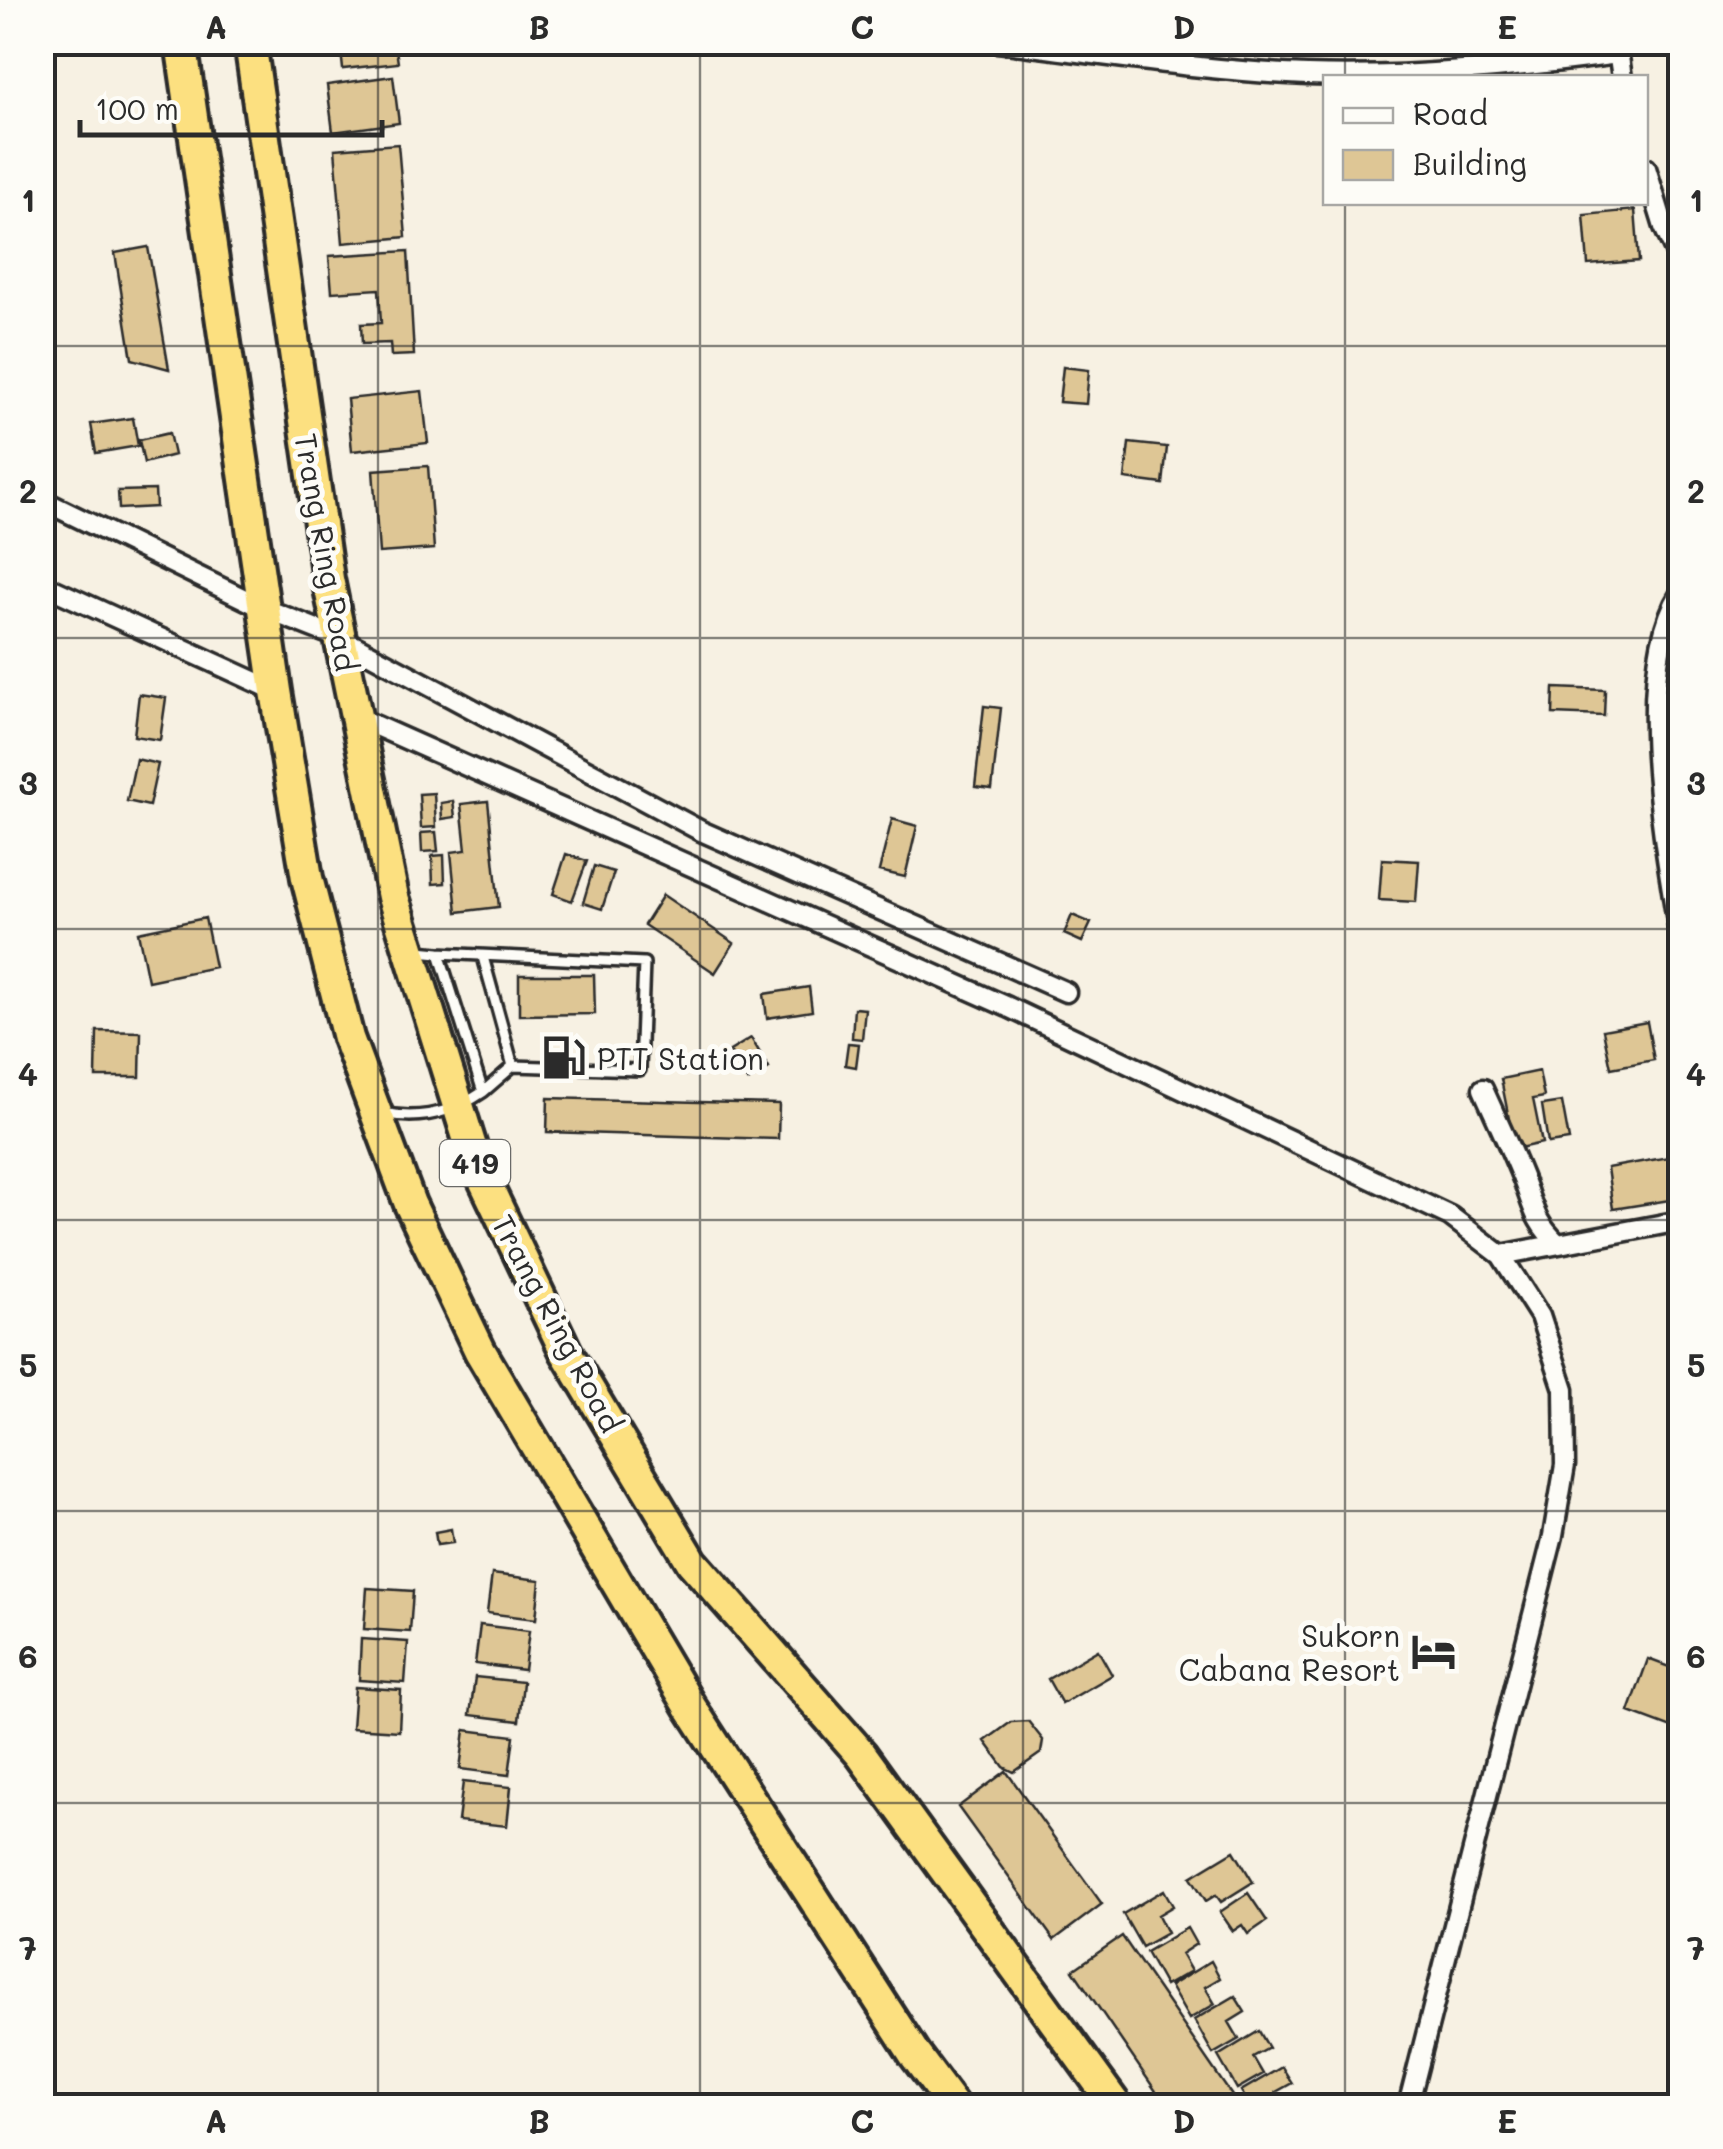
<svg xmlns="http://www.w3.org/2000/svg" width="1723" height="2149" font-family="Mali,sans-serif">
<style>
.building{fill:#dec695;stroke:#2b2b2b;stroke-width:2.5}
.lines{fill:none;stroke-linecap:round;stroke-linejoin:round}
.service-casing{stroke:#2b2b2b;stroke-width:16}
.minor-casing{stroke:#2b2b2b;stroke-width:25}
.trunk-casing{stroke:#2b2b2b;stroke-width:38}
.service{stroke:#fdfcf7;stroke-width:9}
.minor{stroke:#fdfcf7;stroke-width:18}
.trunk{stroke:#fce080;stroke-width:30}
.grid{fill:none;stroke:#2b2b2b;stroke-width:2.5;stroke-opacity:0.55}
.labels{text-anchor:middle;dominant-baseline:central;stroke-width:10;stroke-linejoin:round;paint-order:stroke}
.shield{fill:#fdfcf7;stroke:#6a6a68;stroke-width:2.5}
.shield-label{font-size:28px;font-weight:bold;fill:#2b2b2b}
.street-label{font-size:30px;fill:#2b2b2b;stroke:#fdfcf7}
.poi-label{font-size:30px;fill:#2b2b2b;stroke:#fdfcf7;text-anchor:start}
.neatline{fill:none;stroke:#2b2b2b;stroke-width:4}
.grid-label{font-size:32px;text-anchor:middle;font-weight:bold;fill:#2b2b2b}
</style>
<rect width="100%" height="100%" fill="#f7f1e3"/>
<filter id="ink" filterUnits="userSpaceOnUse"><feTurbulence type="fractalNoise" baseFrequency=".01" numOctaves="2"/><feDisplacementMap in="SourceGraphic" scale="20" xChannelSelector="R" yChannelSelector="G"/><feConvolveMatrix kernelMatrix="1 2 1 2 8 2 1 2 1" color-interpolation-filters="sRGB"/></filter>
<g filter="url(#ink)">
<path class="building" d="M340,42H395L398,63L343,69Z
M393,76L399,123L333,132L327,85Z
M398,144L406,237L343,243L335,149Z
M1635,210L1639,261L1588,265L1584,215Z
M148,247L169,369L132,359L115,253Z
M408,251L414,355L391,356L390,343L362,344L361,324L381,323L379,289L332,292L329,256Z
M1063,367L1089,370L1086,404L1059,402Z
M422,391L428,443L352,451L347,399Z
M133,418L138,446L96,453L91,424Z
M169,433L174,455L144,463L139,440Z
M1129,443L1167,447L1163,484L1125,479Z
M428,466L434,549L379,553L373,470Z
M155,490L156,507L119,509L118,491Z
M1554,688L1605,690L1604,716L1553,714Z
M139,694L166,698L160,740L134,736Z
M984,706L1001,708L992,789L975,787Z
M136,759L158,764L149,806L127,801Z
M434,793L436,827L421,828L419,794Z
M453,801L455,817L442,819L441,803Z
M488,801L499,907L457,912L451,852L466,850L461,804Z
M892,819L917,826L905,877L879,871Z
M436,832L438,851L422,852L421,833Z
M566,854L587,861L572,901L553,894Z
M444,855L445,883L433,884L432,856Z
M1382,859L1419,861L1416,902L1379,900Z
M594,866L614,872L602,909L583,903Z
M663,895L734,943L715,973L644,925Z
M1072,915L1091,923L1082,942L1064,934Z
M205,918L215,967L148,981L138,932Z
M519,975H594L595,1014L519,1015Z
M809,987L812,1011L767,1018L764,994Z
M854,1008L865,1009L862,1039L852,1038Z
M1647,1022L1654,1060L1611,1068L1603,1030Z
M97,1031L141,1032L140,1077H96Z
M751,1038L769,1068L748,1081L730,1051Z
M848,1043L859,1044L856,1067L845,1065Z
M1539,1071L1544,1097L1533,1099L1542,1143L1515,1149L1501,1079Z
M548,1098L779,1104L778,1139L547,1132Z
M1562,1102L1569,1140L1548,1143L1542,1105Z
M1669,1157L1676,1199L1613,1209L1607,1168Z
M451,1529L453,1543L437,1545L435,1532Z
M492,1574L540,1580L536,1619L487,1613Z
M367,1588L413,1591L410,1632L364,1629Z
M480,1625L529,1631L524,1670L475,1664Z
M361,1639L408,1642L405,1683L359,1680Z
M1098,1650L1112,1675L1062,1704L1048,1679Z
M1648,1659L1680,1671V1722L1677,1730L1629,1712Z
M475,1677L523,1682L519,1721L470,1715Z
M355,1687L401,1690L399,1731L352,1728Z
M1028,1721L1043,1740L1041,1753L1014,1772L1004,1767L985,1741L1011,1722Z
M465,1730L514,1736L509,1775L460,1769Z
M1006,1771L1102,1904L1054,1940L958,1807Z
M463,1782L511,1787L507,1826L458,1821Z
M1234,1851L1253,1882L1221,1902L1216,1895L1206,1901L1191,1877Z
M1164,1890L1173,1906L1158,1915L1167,1933L1142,1947L1123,1914Z
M1248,1893L1267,1921L1248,1934L1242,1925L1233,1931L1220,1912Z
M1187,1928L1196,1944L1181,1954L1191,1971L1165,1986L1146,1952Z
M1122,1936L1239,2106H1166L1073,1970Z
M1211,1961L1220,1978L1205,1987L1215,2004L1189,2019L1170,1986Z
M1235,1996L1245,2012L1229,2022L1239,2039L1213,2054L1194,2020Z
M1259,2031L1269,2048L1253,2057L1263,2074L1237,2089L1218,2056Z
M1282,2067L1292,2083L1276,2092L1284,2106H1250L1241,2091Z"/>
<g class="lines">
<defs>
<path id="service" d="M439,953L644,963L640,1070L513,1066L483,1092
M483,957L513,1066
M383,1113C420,1121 452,1113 483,1092L439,953L418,951"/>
<path id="minor" d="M997,42C1100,54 1203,71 1307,75C1406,79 1519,67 1618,54
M1617,43L1622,78
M1646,168L1664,227L1680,262
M42,500L263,608L342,639L701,831L1066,992
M42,584L276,691
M1680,594C1631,671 1666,852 1680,939
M356,717L1008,1007L1450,1216L1501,1255L1540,1316L1564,1389L1565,1465L1553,1536L1408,2106
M1483,1089C1496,1118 1510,1147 1522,1177C1534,1207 1533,1220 1558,1244
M1501,1255L1680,1221"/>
<path id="trunk" d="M181,42L276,691L307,878L348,1038L410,1204L480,1351L691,1708L915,2055L953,2106
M250,42L328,579L393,897L476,1163L566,1352L692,1562L861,1754L1116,2106"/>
</defs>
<use href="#service" class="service-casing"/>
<use href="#minor" class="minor-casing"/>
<use href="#trunk" class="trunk-casing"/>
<use href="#service" class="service"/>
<use href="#minor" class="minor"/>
<use href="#trunk" class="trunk"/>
</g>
</g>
<path class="grid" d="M378,42V2106M700,42V2106M1023,42V2106M1345,42V78M1345,202V2106M42,346H1680M42,638H1680M42,929H1680M42,1220H1680M42,1511H1680M42,1803H1680"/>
<defs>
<symbol id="fuel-bare" viewBox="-9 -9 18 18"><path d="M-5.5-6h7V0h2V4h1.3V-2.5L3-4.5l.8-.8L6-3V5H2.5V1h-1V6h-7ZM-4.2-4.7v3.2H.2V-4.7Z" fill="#2b2b2b" stroke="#fdfcf7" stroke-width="2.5" paint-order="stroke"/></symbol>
<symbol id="hotel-bare" viewBox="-9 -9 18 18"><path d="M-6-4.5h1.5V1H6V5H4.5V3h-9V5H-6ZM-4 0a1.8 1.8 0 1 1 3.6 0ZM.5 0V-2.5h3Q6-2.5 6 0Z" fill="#2b2b2b" stroke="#fdfcf7" stroke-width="2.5" paint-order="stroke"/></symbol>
</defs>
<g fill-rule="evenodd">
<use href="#fuel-bare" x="532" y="1026" width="63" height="63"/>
<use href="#hotel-bare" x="1402" y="1620" width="63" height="63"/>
</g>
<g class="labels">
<rect class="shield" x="440" y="1140" width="70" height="46" rx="8"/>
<g class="shield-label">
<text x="475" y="1163">419</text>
</g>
<g class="street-label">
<text transform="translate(327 552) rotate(80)">Trang Ring Road</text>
<text transform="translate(558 1323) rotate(62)">Trang Ring Road</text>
</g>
<g class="poi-label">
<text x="597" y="1058">PTT Station</text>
<text x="1400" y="1635" text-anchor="end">Sukorn<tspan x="1400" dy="34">Cabana Resort</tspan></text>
</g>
</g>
<rect width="1723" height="2149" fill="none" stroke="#fdfcf7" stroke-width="110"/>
<rect x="1323" y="75" width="325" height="130" fill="#fdfcf7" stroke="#a9a8a5" stroke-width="2.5"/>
<rect x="1343" y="108" width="50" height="15" fill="#fdfcf7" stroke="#a9a8a5" stroke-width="2.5"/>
<text x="1413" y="125" font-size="30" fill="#2b2b2b">Road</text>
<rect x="1343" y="150" width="50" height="30" fill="#dec695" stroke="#a9a8a5" stroke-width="2.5"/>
<text x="1413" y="175" font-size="30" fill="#2b2b2b">Building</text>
<path d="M80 120v15h302v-15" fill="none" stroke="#2b2b2b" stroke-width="5"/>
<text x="95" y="120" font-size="30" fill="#2b2b2b" stroke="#fdfcf7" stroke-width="8" paint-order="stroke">100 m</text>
<rect x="55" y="55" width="1613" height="2039" class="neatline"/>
<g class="grid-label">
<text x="216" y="39">A</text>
<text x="539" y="39">B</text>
<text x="862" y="39">C</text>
<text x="1184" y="39">D</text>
<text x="1507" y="39">E</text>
<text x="28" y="212">1</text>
<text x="1696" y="212">1</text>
<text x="28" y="503">2</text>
<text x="1696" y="503">2</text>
<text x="28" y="795">3</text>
<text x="1696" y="795">3</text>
<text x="28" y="1086">4</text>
<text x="1696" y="1086">4</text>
<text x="28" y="1377">5</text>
<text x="1696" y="1377">5</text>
<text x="28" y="1668">6</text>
<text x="1696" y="1668">6</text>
<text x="28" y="1960">7</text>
<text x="1696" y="1960">7</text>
<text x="216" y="2133">A</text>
<text x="539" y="2133">B</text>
<text x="862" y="2133">C</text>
<text x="1184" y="2133">D</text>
<text x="1507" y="2133">E</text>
</g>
</svg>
